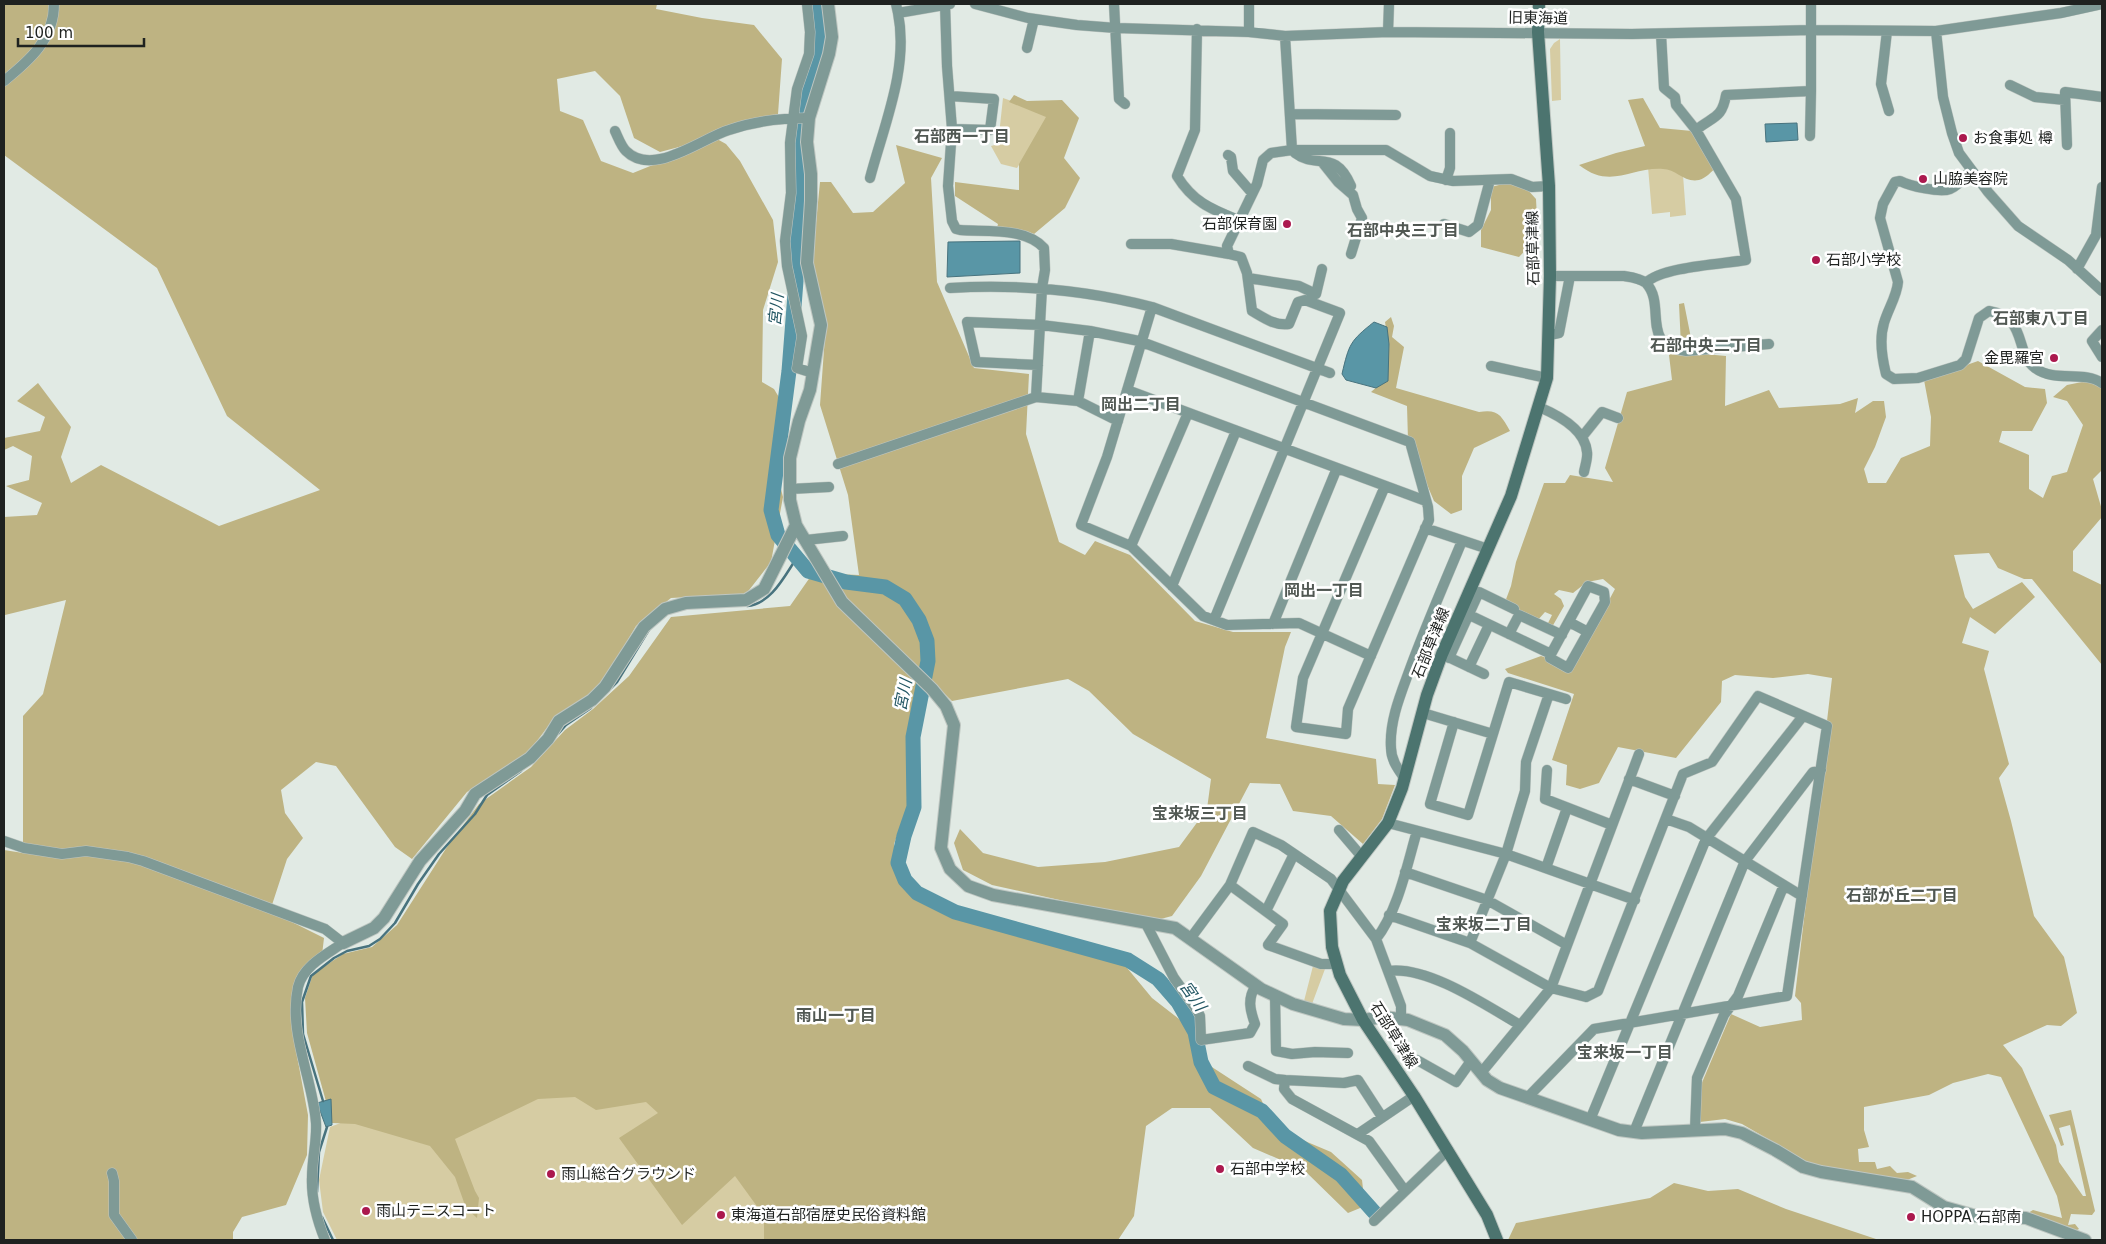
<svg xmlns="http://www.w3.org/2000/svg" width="2106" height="1244" font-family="'DejaVu Sans','Noto Sans JP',sans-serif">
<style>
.green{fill:#d6cca3}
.forest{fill:#beb382}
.water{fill:#5996a6;stroke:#48737e}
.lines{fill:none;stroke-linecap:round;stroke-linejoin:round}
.stream{stroke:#48737e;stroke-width:2.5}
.river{stroke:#5996a6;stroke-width:15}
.minor-casing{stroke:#bec6c1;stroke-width:11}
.tertiary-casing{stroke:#bec6c1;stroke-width:14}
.secondary-casing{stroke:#bec6c1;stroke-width:14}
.minor{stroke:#7f9a96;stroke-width:10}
.tertiary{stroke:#7f9a96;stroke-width:12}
.secondary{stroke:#4c746f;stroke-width:12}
.poi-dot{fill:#ab194e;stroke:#fff;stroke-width:2}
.labels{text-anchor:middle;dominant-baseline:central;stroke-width:5;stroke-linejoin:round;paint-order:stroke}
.street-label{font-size:15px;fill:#1f2220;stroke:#fff}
.poi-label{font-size:15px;fill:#1f2220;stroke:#fff;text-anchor:start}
.neighbourhood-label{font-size:16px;font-weight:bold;fill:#515853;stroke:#fff}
.water-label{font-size:16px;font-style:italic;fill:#225663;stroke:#fff}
</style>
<rect width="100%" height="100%" fill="#e1eae4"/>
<path class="green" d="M1560,39L1561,100L1552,101L1550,49L1554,43Z
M1003,98L1051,115L1017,168L1001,164L991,146L998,144Z
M1671,166L1683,175L1686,215L1670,217V212L1652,214L1648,167Z
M1313,966L1325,969L1312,1004L1304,1001Z
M540,1093L650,1099L742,1172L773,1214L772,1240H337L323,1212L319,1180L330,1127L351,1119Z"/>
<path class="forest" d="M4,4H657L656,9L702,18L754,25L782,59L778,114L722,129L694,143L660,152L634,138L620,96L595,71L557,79L560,111L583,120L601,161L633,173L717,139L726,144L740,161L773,220L778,262L763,310L762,382L774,389L780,399L773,458L783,497L771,562L746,594L671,598L636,626L599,689L555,717L528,753L467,792L412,859L395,847L336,766L316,762L281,790L285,813L303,838L287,859L270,911L324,938L322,955L306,967L292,1004V1029L308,1115L307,1155L286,1205L242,1217L233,1232V1240H4V850L23,853V716L43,694L66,600L5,615L4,613V517L37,515L42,503L6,486L29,480L32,456L13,446L4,450V438L40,431L45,417L17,401L38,383L71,427L61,457L71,483L101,465L219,526L320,490L227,416L157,268L4,155Z
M1014,95L1027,101L1062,100L1079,118L1064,158L1080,178L1065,208L1034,234L1025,231L997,228L998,224L955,196V182L1019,190V164L1046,117L1009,102Z
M1643,98L1660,128L1692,131L1717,167C1712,171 1705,179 1699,180C1684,183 1676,169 1663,169C1630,167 1611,190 1579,165L1616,153L1645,146L1628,100Z
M896,145L942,158L931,178L937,282L974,368L1029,374L1026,434L1059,542L1085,555L1095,541L1130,555L1195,621L1233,632H1291L1285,647L1266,738L1376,759L1378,784L1395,785L1382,819L1363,844L1331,816L1293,811L1280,784L1250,783L1201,876L1172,916L1153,921L992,885L963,870L954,843L960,829L983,853L1038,867L1105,862L1179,847L1207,809L1211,779L1133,734L1089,691L1068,679L952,701L904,655L919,683L908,805L894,844L901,881L917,896L966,909L1123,963L1152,998L1192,1029L1195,1056L1261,1099L1274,1128L1331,1152L1362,1180L1365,1206L1348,1213L1304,1170L1253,1148L1210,1108H1172L1146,1126L1134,1216L1118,1240H764V1216L735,1176L682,1225L619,1138L658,1113L646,1102L596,1110L575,1097L538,1099L455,1139L475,1191L479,1198L477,1218L466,1208L455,1177L430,1146L355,1124L332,1123L307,1033L305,998L313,974L343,954L372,947L397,925L447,847L479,804L531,767L565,730L593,709L629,676L671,617L790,606L813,573L859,575L848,495L820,405L826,322L812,264L820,182H831L853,213L873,212L905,183Z
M1507,183L1526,188L1536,199L1538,237L1519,257L1481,247V230L1491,210V187Z
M1684,303L1694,353L1726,356L1725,406L1769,390L1779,408L1840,404L1858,398L1855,413L1873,401H1884L1886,417L1875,447L1864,469L1868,483H1886L1901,458L1930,446L1931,417L1924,380L1978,361L2025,387L2045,389L2047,403L2032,431H2002L1999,442L2029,455V489L2043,498L2052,476L2067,472L2083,425L2067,401L2053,397L2067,385L2092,380L2102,386V470L2093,479L2102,510V517L2073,551V571L2102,585V665L2032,579H2024L1998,568L1989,553L1954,555L1965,597L1973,609L2022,582L2035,597L1995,634L1970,617L1962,643L1989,651L1984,669L2009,764L1999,778L2011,821L2034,916L2064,957L2077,1013L2061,1026L2047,1025L2003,1045L2022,1068L2056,1145L2059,1162L2083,1196H2086L2070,1125L2059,1128L2064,1145L2061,1146L2049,1115L2071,1110L2095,1211L2092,1215L2071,1214L2068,1225L2075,1224L2079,1229L2075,1231L2028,1213L2033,1210L2062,1218L2057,1196L2001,1077L1988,1074L1953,1083L1929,1095L1864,1107V1130L1869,1147L1858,1149L1859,1162H1875L1877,1169L1890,1166L1897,1173L1908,1172L1917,1176L1907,1180L1831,1168L1809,1163L1742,1124L1725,1119L1700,1122L1698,1119V1092L1731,1014L1760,1027L1802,1020L1801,1003L1795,996L1832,678L1808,674L1773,678L1735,675L1722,681L1721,702L1676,758L1618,747L1599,783L1580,789L1566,785L1567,765L1552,760L1574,694L1508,673L1505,669L1541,656L1573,667L1615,589L1603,579L1587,582L1573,593L1559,590L1554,594L1561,599L1564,606L1552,627L1547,625L1552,615L1545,612L1537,621L1505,602L1511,586L1516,562L1544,483H1565L1570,475L1613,482L1605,468L1627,392L1672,380L1669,355L1681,346L1679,304Z
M1391,317L1394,326L1392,337L1404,347L1396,388L1479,412C1498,409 1501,415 1510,431L1474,448L1462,476V510L1451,514L1434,501L1408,440L1407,406L1371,392L1379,385L1389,348L1385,322Z
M1674,1183L1708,1191L1738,1189L1786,1209L1879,1240H1508L1516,1223L1650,1198Z"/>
<path class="water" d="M1797,123L1798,140L1766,142L1765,124Z
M1020,241V273L947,277L948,242Z
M1374,322L1387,327L1389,344L1388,381L1376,388L1346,380L1342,374C1349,344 1350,341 1374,322Z
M331,1099L332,1125L326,1127L317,1103Z"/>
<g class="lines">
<path class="stream" d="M747,606C771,604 784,577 796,559
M611,688L617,682L650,628
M558,734L566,725L591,708
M323,1101L303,1034L302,1002L311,976L334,958L347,951L369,946L380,939L395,923L418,884L439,854L475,814L487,795L521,771
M317,1192L319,1152L327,1127
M322,1217L333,1240"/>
<path class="river" d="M819,4L822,33L819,53L801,124L797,213L796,281L789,371L771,510L778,535L808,571L846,582L885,587L905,599L919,620L927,641L928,661L913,737L914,807L904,836L898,863L905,880L917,893L955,912L1128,960L1158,979L1178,1002L1195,1032L1201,1062L1214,1087L1262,1111L1285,1136L1341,1175L1374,1212"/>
<defs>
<path id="minor" d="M807,4L810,32L809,54L797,89L790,143L791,193L785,241L787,266L802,336L797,368L813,373
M896,4L898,13L950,4
M975,4L1028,18L1077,25L1116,28L1249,32L1285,36L1388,32L1632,34L1812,30L1936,31L2061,13L2102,4
M1114,4L1119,99L1125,104
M1197,29L1195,130L1177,176C1193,202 1211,209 1238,220
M1887,31L1881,84L1889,111
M1936,31L1943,97L1952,133L1959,153L1988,192L2018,226L2068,260L2102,291
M1249,32V4
M1388,32L1389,4
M1661,34L1664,88L1675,97L1676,105L1696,130
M1285,36L1292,150
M1027,48L1034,19
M4,81C30,60 54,39 54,4
M2010,85L2035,97L2065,100
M950,96L994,99L990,130L952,129
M1291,114L1396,115
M615,131C618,137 621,146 626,151C653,178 702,138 729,130C755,121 781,118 809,118
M1810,136L1811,91
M2067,145L2065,92L2102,97
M1295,153C1317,170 1335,148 1351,186
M1228,155L1231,157L1233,171L1252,193
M1322,162L1338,182L1353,195L1357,209L1362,218L1351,254
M1971,170C1965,177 1958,186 1950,189C1940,193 1910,186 1900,181L1895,182L1883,204L1880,218L1898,282C1897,296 1888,309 1884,323C1879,339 1882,358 1886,374L1894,379L1918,378L1960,365L1966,359L1979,318L1989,311C2028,317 2014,352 2035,368C2055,383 2083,370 2102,383
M870,178C884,125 909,68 898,13
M1446,180L1450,168V133
M1444,224L1469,232L1478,225L1490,180
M1131,244H1171L1229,254
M2077,269L2096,235L2102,187
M1550,276H1624C1631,277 1640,278 1646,283C1667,305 1639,346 1686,351L1769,344
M1248,278L1299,286L1316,294L1322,269
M1646,283C1661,267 1722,264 1746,260L1736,199L1696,130C1713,116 1722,119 1726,95L1811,91V4
M950,288C1018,284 1086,290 1152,307L1330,373
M1152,307L1107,457L1081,525L1131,546L1203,616L1227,625L1299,623L1371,656
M2102,330L2092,341L2102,357
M1550,335L1559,333L1570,276
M1038,365L976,362L967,322L1041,325L1090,331L1139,341L1410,442L1428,507L1429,520L1348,709L1346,734L1296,727L1303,678L1385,486
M1491,366L1547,378
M1127,390L1426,501
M1036,397L1078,401L1118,421
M1078,401L1090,331
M1539,407C1558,415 1585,429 1587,452C1588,458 1585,466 1584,472
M1582,437L1602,412L1618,418
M838,464L1036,397L1042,288L1045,270L1044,248C1025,227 986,232 960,230L956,229L952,221L948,186L952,129L947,66L945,4
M790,489L829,487
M1425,528L1488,549
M806,540L843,536
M1131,546L1188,413
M1172,586L1236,431
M1461,611L1551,654L1588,586L1604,592L1605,602L1568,668L1550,658L1551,654
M1214,620L1340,313L1305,300L1298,302L1289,324C1275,326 1264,318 1252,311L1247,273L1241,257L1229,254L1227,246L1257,184L1263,160L1271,153L1292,150H1386L1430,176L1453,181L1511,179L1532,187L1549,186
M1569,622L1588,632
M1273,624L1337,468
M1509,634L1519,615L1562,635
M1444,655L1484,674
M1449,658L1479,592L1514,609
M1469,667L1489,625
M1423,713L1493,734
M1454,722L1430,804L1468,815L1509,682L1566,699
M1547,770L1545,799L1612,825
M1405,779C1398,769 1391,760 1391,748C1389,720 1402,691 1411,666C1427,623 1445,582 1462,541
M1629,779L1675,796
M1666,819L1689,827L1802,896
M1388,823L1506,854L1635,900
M1339,830L1362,857
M4,841L24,848L62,854L86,851L128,857L143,861L325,929L343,943C327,954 303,966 298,987C288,1033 313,1079 316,1123C317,1141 312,1159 312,1177C311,1199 317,1220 325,1240
M1546,868L1567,808
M1405,872L1487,900L1567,945
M1230,885L1283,924L1268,945L1321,964H1337
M1266,911L1294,854
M1389,915L1470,943L1551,988L1586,997L1598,991L1683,774L1712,762L1758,696L1827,726L1787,996L1594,1029L1527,1098
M1145,922L1174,978L1197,1010L1200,1016L1201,1040L1250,1033L1255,1024C1250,1010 1247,999 1256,985
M1190,939L1230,885L1253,832L1281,845L1331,879L1376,939L1401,1006V1019
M1376,939C1398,911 1407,865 1417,831
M1470,943L1506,854L1525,791L1526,762L1549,694
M1388,971C1427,965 1487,1006 1520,1025
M1275,995L1276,1051L1292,1054L1315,1052L1348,1053
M1417,1060L1456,1082L1471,1061
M1248,1066L1275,1079L1285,1080L1284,1089L1292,1099L1369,1141L1405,1191
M1481,1073L1551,988L1639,754
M1285,1080L1344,1083L1358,1080L1382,1117
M1590,1120L1706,839L1803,716
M1695,1130L1697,1078L1724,1015L1738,996L1784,885
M1634,1132L1745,861L1813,772L1821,770
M1358,1134L1414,1096
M112,1173L114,1181V1215L132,1240
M1374,1221L1448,1150"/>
<path id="tertiary" d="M828,4L832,37L829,54L809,118L807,142L811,174V201L807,263L821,325L810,390L799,421L790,458V500L796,525L842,602L932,689L946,706L954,725L941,848L950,869L968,886L993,895L1175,928L1261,989L1293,1004L1344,1019L1363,1020L1384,1017L1408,1020L1445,1035L1463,1051L1487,1080L1500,1088L1619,1130L1642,1133L1725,1129L1742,1133L1775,1150L1803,1167L1821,1172L1912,1187L1944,1207L1976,1216L2026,1218L2085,1240
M343,943L374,928L384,918L420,861L465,811L475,794L530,758L548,739L559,721L592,700L605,687L644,627L665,609L686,603L746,600L764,589L796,525"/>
<path id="secondary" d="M1497,1240L1487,1215L1414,1096L1363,1020L1340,975L1332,947L1330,911L1343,881L1388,823L1402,788L1427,695L1442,654L1511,496L1547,378L1550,276L1549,186L1538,32L1539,4"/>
</defs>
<use href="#minor" class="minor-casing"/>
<use href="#tertiary" class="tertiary-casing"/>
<use href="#secondary" class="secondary-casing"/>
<use href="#minor" class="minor"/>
<use href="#tertiary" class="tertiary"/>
<use href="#secondary" class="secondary"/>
</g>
<g class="poi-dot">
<circle cx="1963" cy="138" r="5"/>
<circle cx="1923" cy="179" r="5"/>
<circle cx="1287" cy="224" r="5"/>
<circle cx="1816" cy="260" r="5"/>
<circle cx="2054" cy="358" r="5"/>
<circle cx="1220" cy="1169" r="5"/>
<circle cx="551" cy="1174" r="5"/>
<circle cx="366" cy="1211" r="5"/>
<circle cx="721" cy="1215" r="5"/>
<circle cx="1911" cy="1217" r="5"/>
</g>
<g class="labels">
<g class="street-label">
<text transform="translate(1538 18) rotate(1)">旧東海道</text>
<text transform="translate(1533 248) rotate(-91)">石部草津線</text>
<text transform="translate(1431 643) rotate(-68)">石部草津線</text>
<text transform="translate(1394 1035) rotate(58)">石部草津線</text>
</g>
<g class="poi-label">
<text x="1973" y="138">お食事処 樽</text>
<text x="1933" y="179">山脇美容院</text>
<text x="1277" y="224" text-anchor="end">石部保育園</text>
<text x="1826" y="260">石部小学校</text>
<text x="2044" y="358" text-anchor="end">金毘羅宮</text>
<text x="1230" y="1169">石部中学校</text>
<text x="561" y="1174">雨山総合グラウンド</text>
<text x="376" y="1211">雨山テニスコート</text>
<text x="731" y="1215">東海道石部宿歴史民俗資料館</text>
<text x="1921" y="1217">HOPPA 石部南</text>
</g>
<g class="neighbourhood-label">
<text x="962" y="136">石部西一丁目</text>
<text x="1403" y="230">石部中央三丁目</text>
<text x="2041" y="318">石部東八丁目</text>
<text x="1706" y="345">石部中央二丁目</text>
<text x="1141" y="404">岡出二丁目</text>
<text x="1324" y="590">岡出一丁目</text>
<text x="1200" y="813">宝来坂三丁目</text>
<text x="1902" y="895">石部が丘二丁目</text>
<text x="1484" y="924">宝来坂二丁目</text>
<text x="836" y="1015">雨山一丁目</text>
<text x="1625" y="1052">宝来坂一丁目</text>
</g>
<g class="water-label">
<text transform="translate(776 310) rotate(-84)">宮川</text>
<text transform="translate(903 695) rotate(-79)">宮川</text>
<text transform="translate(1193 996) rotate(55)">宮川</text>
</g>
</g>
<rect width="2106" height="1244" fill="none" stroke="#1f2220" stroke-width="10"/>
<path d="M18 38v8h126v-8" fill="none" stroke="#1f2220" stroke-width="2.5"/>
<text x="25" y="38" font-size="15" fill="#1f2220" stroke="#ffffff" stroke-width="4" paint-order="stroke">100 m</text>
</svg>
